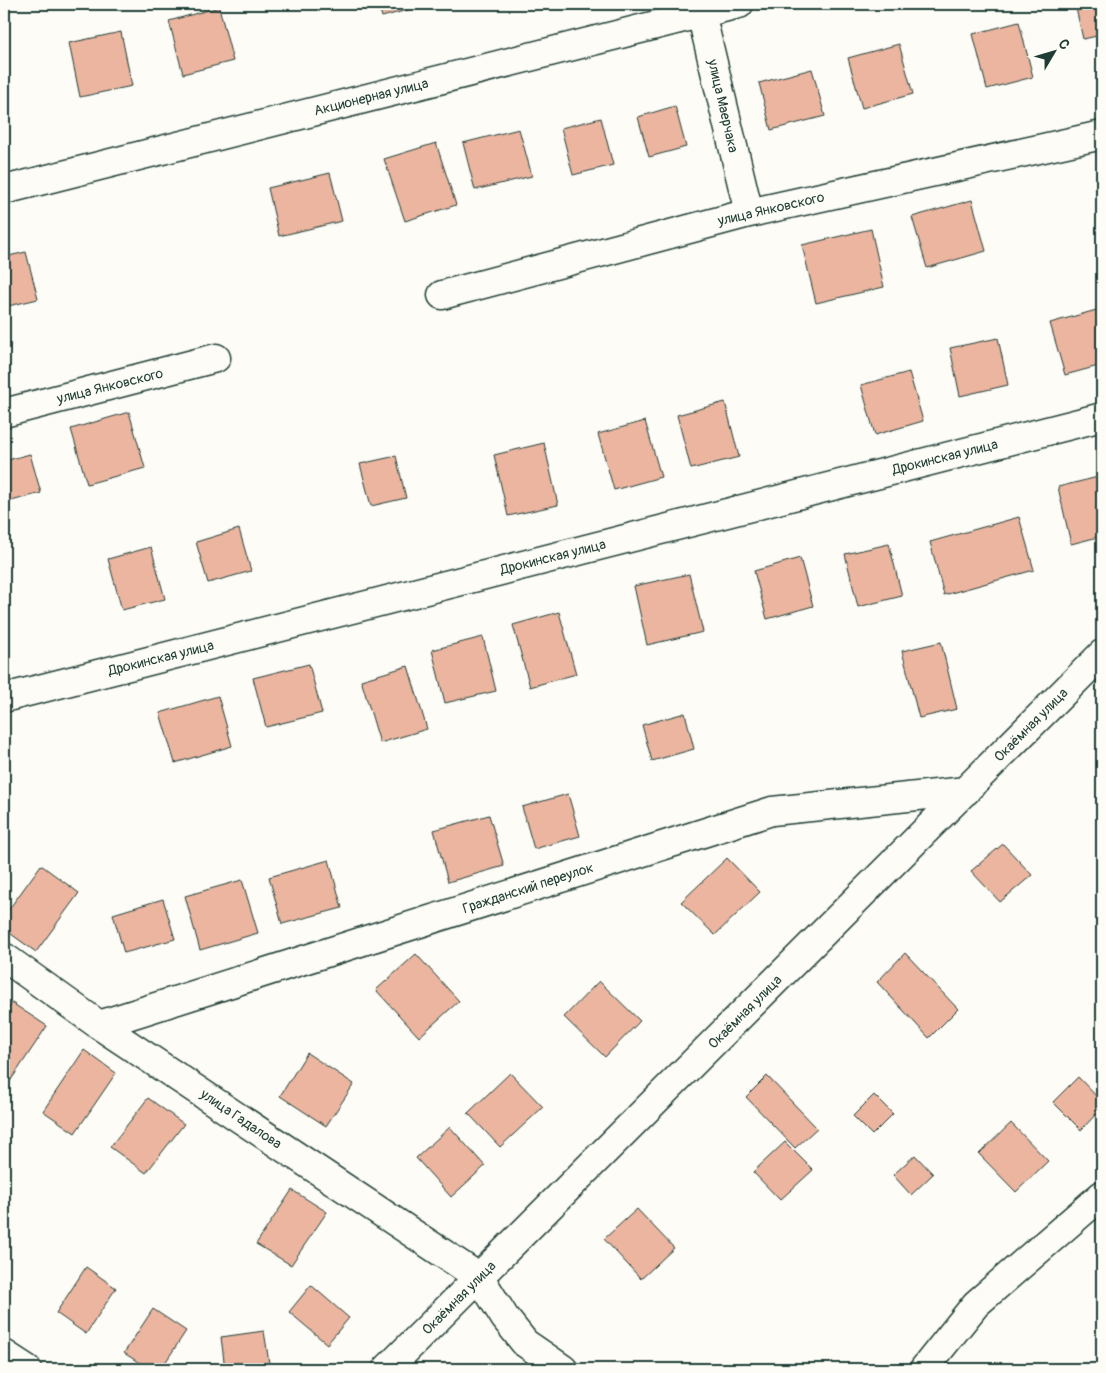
<svg xmlns="http://www.w3.org/2000/svg" width="1106" height="1373" font-family="Pangolin,sans-serif">
<style>
.building{fill:#ebb5a0;stroke:#1f3d34}
.lines{fill:none;stroke-linecap:round;stroke-linejoin:round}
.minor-casing{stroke:#1f3d34;stroke-width:31}
.minor{stroke:#fdfcf7;stroke-width:28}
.labels{text-anchor:middle;dominant-baseline:central;stroke-width:4;stroke-linejoin:round;paint-order:stroke}
.street-label{font-size:14px;fill:#1f3d34;stroke:#fdfcf7}
</style>
<rect width="100%" height="100%" fill="#fdfcf7"/>
<filter id="ink" filterUnits="userSpaceOnUse"><feTurbulence type="fractalNoise" baseFrequency=".02" numOctaves="2"/><feDisplacementMap in="SourceGraphic" scale="10" xChannelSelector="R" yChannelSelector="G"/><feConvolveMatrix kernelMatrix="1 2 1 2 8 2 1 2 1" color-interpolation-filters="sRGB"/></filter>
<g filter="url(#ink)">
<path class="building" d="M378,4H410L411,9L382,17Z
M1075,4H1102V35L1083,39Z
M219,7L233,61L183,74L169,21Z
M1019,22L1033,77L987,89L973,34Z
M121,32L132,86L80,97L69,43Z
M899,44L913,94L862,108L848,58Z
M812,69L825,116L771,130L759,83Z
M675,106L686,147L649,157L638,117Z
M601,118L613,165L573,175L561,128Z
M519,129L532,176L475,190L463,143Z
M436,143L456,205L405,221L384,159Z
M330,173L342,221L279,236L268,188Z
M972,200L986,251L927,268L912,217Z
M871,229L884,287L816,303L802,245Z
M26,252L38,299L4,307V257Z
M1100,309L1102,317V365L1065,375L1050,323Z
M998,338L1008,385L960,396L950,348Z
M909,372L923,421L875,435L861,385Z
M725,402L739,457L691,469L677,415Z
M129,412L145,468L87,484L71,429Z
M645,421L661,477L614,490L598,434Z
M544,443L558,505L508,516L494,455Z
M30,454L41,493L4,503V461Z
M396,456L406,498L371,506L360,464Z
M1102,476V536L1071,544L1058,487Z
M1019,517L1034,570L944,595L930,542Z
M239,529L251,571L208,583L196,542Z
M889,544L902,596L858,607L845,554Z
M151,547L165,599L122,610L108,559Z
M800,558L813,606L767,619L754,571Z
M689,574L703,632L647,645L634,586Z
M559,612L576,674L530,687L513,625Z
M483,637L496,691L445,703L432,650Z
M941,642L957,709L919,718L902,651Z
M309,664L322,713L266,727L253,678Z
M408,666L427,729L380,743L361,680Z
M218,696L232,746L175,763L160,713Z
M685,713L694,749L652,761L642,725Z
M568,794L580,836L534,849L522,807Z
M489,815L504,866L448,882L434,830Z
M1003,844L1032,875L1000,902L971,871Z
M727,858L760,892L715,935L681,902Z
M329,860L342,908L282,924L269,877Z
M41,865L79,893L36,952L4,929V916Z
M242,880L258,933L200,950L185,896Z
M163,899L175,939L124,953L113,914Z
M905,953L958,1009L929,1038L877,982Z
M416,954L459,1001L419,1037L376,990Z
M599,981L640,1021L605,1057L564,1017Z
M12,1003L47,1026L9,1083L4,1080V1016Z
M84,1050L116,1073L75,1133L43,1111Z
M307,1053L354,1084L326,1126L280,1096Z
M510,1073L543,1107L500,1147L468,1113Z
M767,1076L817,1128L795,1148L746,1097Z
M1078,1077L1102,1102V1108L1081,1130L1053,1102Z
M874,1095L893,1114L872,1135L853,1116Z
M148,1098L184,1124L146,1173L110,1147Z
M1011,1123L1048,1161L1016,1192L979,1154Z
M450,1127L485,1166L451,1197L416,1158Z
M785,1142L813,1170L780,1200L753,1172Z
M915,1155L933,1174L911,1195L893,1175Z
M292,1190L327,1212L291,1265L256,1244Z
M637,1209L674,1248L641,1279L604,1239Z
M86,1267L116,1288L86,1334L56,1313Z
M311,1285L349,1318L327,1344L289,1312Z
M153,1309L186,1331L161,1369H149L124,1353Z
M264,1331L270,1369H225L221,1337Z"/>
<g class="lines">
<defs>
<path id="minor" d="M689,4L701,13L749,213
M4,190L739,4
M442,295L749,213L1102,135
M4,413L216,358
M4,698L1102,417
M4,957L99,1025L480,1278L505,1318L525,1343L563,1369
M99,1025L772,811L966,791
M4,1354L27,1369
M387,1369L1102,654
M924,1369L976,1304L1102,1195"/>
</defs>
<use href="#minor" class="minor-casing"/>
<use href="#minor" class="minor"/>
</g>
</g>
<g class="labels">
<g class="street-label">
<text transform="translate(371 97) rotate(-14)">Акционерная улица</text>
<text transform="translate(723 106) rotate(77)">улица Маерчака</text>
<text transform="translate(771 209) rotate(-13)">улица Янковского</text>
<text transform="translate(110 386) rotate(-14)">улица Янковского</text>
<text transform="translate(945 457) rotate(-14)">Дрокинская улица</text>
<text transform="translate(553 557) rotate(-14)">Дрокинская улица</text>
<text transform="translate(161 658) rotate(-14)">Дрокинская улица</text>
<text transform="translate(1031 725) rotate(-45)">Окаёмная улица</text>
<text transform="translate(528 888) rotate(-18)">Гражданский переулок</text>
<text transform="translate(745 1012) rotate(-45)">Окаёмная улица</text>
<text transform="translate(241 1119) rotate(34)">улица Гадалова</text>
<text transform="translate(459 1298) rotate(-45)">Окаёмная улица</text>
</g>
</g>
<rect width="1106" height="1373" fill="none" stroke="#fdfcf7" stroke-width="20"/>
<rect x="10" y="10" width="1086" height="1353" fill="none" stroke="#1f3d34" stroke-width="2" filter="url(#ink)"/>
<g transform="translate(1054 52) rotate(52)" stroke="#fdfcf7" stroke-width="4" paint-order="stroke">
<path d="M0-4L9 19L0 12L-9 19Z" fill="#1f3d34"/>
<text y="-8" font-size="14" font-weight="bold" text-anchor="middle" fill="#1f3d34">С</text>
</g>
</svg>
